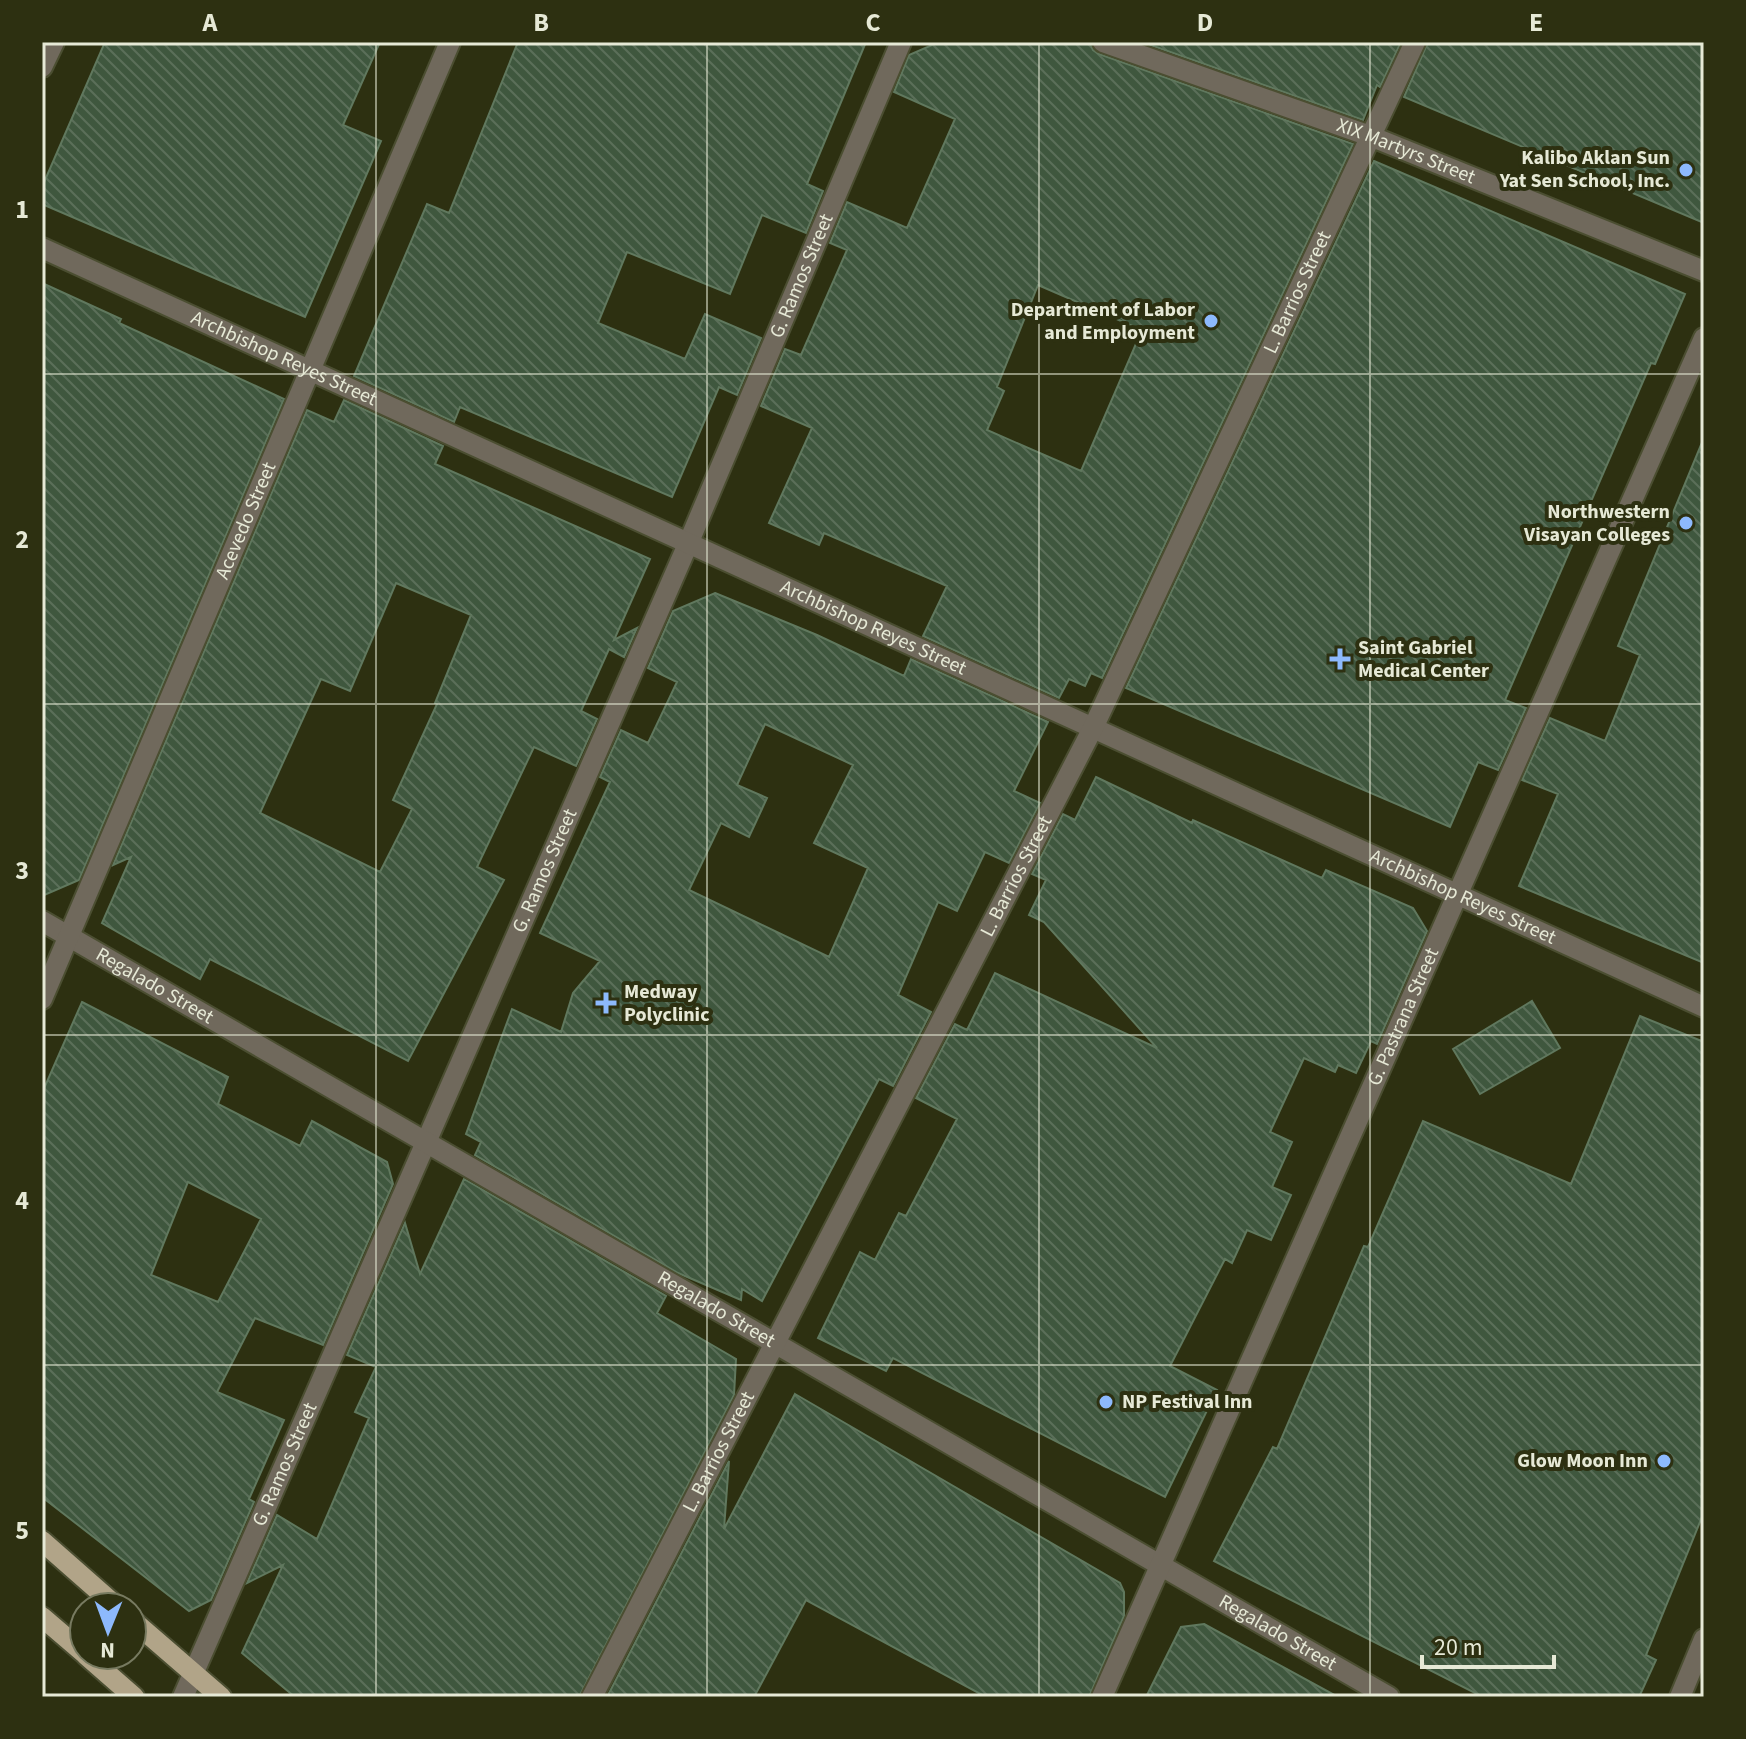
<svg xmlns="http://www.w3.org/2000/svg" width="1746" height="1739" font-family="'Source Sans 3',sans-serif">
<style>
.building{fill:url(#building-back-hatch);stroke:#60785e;stroke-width:2;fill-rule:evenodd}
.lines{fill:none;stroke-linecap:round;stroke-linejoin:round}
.minor-casing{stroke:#4b4e31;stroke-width:24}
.tertiary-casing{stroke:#4b4e31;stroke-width:24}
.primary-casing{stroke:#4b4e31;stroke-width:24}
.minor{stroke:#70695c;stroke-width:20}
.tertiary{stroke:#70695c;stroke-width:20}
.primary{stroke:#b1a488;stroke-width:20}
.grid{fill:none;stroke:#e6e9d6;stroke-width:2;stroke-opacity:0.55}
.poi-dot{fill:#8db9fc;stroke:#2d3011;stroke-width:3}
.labels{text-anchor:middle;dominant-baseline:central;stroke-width:8;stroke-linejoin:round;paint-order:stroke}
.street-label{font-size:20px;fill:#e6e9d6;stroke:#2d3011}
.poi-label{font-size:20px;font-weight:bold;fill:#e6e9d6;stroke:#2d3011;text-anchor:end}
.neatline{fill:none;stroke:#e6e9d6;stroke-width:3}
.grid-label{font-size:26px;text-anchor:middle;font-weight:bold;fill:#e6e9d6}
</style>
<defs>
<pattern id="building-back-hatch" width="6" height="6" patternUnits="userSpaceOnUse" patternTransform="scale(2)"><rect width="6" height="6" fill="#3f573e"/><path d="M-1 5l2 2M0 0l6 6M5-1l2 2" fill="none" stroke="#5b6f59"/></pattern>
</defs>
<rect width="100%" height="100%" fill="#2d3011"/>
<path class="building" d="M105,42H380L343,125L381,141L305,317L42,204V187Z
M518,42H866L807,184L823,191L806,233L762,215L730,294L627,252L598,323L685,359L705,314L761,338L737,395L719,387L672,497L460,407L454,422L354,376L427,204L449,213Z
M939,42H1090L1093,50L1099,54L1353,144L1102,678L1091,673L1085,686L1069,679L1059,698L923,636L947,586L824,533L819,545L769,523L812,428L761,406L785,349L801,355L847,250L830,243L847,202L907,228L955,119L894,92L909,55ZM1038,285L1142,330L1081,471L987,430L1004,391L997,387Z
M1142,42H1401L1380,87L1377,85L1363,120Z
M1428,42H1704V223L1404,97Z
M1374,161L1685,294L1655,364L1651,363L1505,700L1526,708L1498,770L1478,762L1450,827L1126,688Z
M42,283L121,319L119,323L284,399L79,880L42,896Z
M344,400L443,446L435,464L650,559L614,640L637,628L624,657L609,649L581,711L597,719L576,766L534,747L477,867L504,880L408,1061L210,959L200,979L102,923L131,857L113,865L307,410L334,422ZM396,583L471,615L435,703L437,704L393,800L412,809L380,872L260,813L321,679L350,691Z
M1703,440H1704V963L1519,886L1558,794L1522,780L1550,718L1605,741L1640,655L1618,646Z
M715,593L817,635L904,676L911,659L1048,722L1014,791L1040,803L1009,863L985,852L957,911L938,902L898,995L931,1012L893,1086L879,1079L762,1301L742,1289L741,1300L678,1273L475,1155L481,1142L466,1134L512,1009L561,1032L573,993L600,961L540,933L610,782L600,777L621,730L648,743L677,682L648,668L673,611ZM765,724L853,765L814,843L868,868L829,957L689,890L721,823L749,837L767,798L737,785Z
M1096,777L1192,823L1193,820L1322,878L1326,870L1413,908L1427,931L1377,1044L1371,1041L1356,1073L1338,1065L1335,1072L1304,1058L1270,1132L1292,1142L1272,1187L1291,1195L1271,1240L1247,1230L1232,1263L1225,1259L1170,1366L1217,1390L1165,1497L893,1358L886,1371L818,1338L860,1252L875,1260L899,1213L906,1216L957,1119L916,1098L955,1024L967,1030L995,973L1157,1048L1044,922L1029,915L1046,880L1032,874L1063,814L1075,820Z
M1532,1001L1560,1048L1480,1094L1453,1049Z
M82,1002L228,1077L218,1104L300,1146L312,1121L387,1162L393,1184L323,1345L255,1318L217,1392L284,1420L249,1499L254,1502L211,1600L189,1611L42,1497V1093ZM188,1182L261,1219L218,1302L151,1275Z
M1640,1016L1704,1042V1512L1646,1655L1656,1660L1639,1697H1483L1214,1561L1273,1447L1277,1449L1364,1246L1368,1247L1423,1121L1571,1184Z
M464,1179L666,1296L657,1313L736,1359L734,1395L579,1697H295L242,1653L283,1565L247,1583L277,1515L317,1539L369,1418L355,1412L376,1367L347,1355L405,1223L420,1274Z
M795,1394L1120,1583L1124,1592V1616L1089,1697H986L806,1600L754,1697H607L729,1461L724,1529Z
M1204,1624L1338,1697H1146L1181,1627Z"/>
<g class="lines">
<defs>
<g id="minor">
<path id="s1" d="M183,1697L688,544L901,42"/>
<path d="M1680,1697L1704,1639"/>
</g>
<g id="tertiary">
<path id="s2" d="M1103,42L1370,136L1704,271"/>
<path d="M42,67L54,42"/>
<path id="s3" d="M42,248L1704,1007"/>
<path id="s4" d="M42,921L1389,1697"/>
<path id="s5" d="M42,999L450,42"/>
<path id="s6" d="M592,1697L1093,728L1415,42"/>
<path id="s7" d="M1102,1697L1704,338"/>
</g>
<path id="primary" d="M42,1541L117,1607
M42,1617L84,1653
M132,1620L221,1697
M86,1655L134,1697"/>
</defs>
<use href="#minor" class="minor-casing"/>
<use href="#tertiary" class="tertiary-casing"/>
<use href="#primary" class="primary-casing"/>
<use href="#minor" class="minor"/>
<use href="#tertiary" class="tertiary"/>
<use href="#primary" class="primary"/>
</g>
<path class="grid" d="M376,42V1697M707,42V1697M1039,42V1697M1370,42V1697M42,374H1704M42,704H1704M42,1035H1704M42,1365H1704"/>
<g class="poi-dot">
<circle cx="1686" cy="170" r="8"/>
<circle cx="1211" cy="321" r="8"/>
<circle cx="1686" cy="523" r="8"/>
<path d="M1336 647h8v8h8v8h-8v8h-8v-8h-8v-8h8z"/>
<path d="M602 991h8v8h8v8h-8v8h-8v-8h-8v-8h8z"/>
<circle cx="1106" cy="1402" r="8"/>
<circle cx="1664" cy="1461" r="8"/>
</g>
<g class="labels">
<g class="street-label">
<text stroke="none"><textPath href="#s2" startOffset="322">XIX Martyrs Street</textPath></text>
<text stroke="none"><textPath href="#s1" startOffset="1550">G. Ramos Street</textPath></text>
<text stroke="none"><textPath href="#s6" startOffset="1572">L. Barrios Street</textPath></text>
<text stroke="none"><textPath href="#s3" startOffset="266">Archbishop Reyes Street</textPath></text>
<text stroke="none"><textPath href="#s5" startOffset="520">Acevedo Street</textPath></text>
<text stroke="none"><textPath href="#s3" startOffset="914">Archbishop Reyes Street</textPath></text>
<text stroke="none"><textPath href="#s1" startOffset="902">G. Ramos Street</textPath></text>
<text stroke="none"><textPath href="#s6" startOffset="924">L. Barrios Street</textPath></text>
<text stroke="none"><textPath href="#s3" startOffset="1562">Archbishop Reyes Street</textPath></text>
<text stroke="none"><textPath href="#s4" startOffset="130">Regalado Street</textPath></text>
<text stroke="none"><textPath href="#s7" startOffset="744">G. Pastrana Street</textPath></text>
<text stroke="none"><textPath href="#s4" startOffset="778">Regalado Street</textPath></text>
<text stroke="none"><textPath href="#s6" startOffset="276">L. Barrios Street</textPath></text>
<text stroke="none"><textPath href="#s1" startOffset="254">G. Ramos Street</textPath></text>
<text stroke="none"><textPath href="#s4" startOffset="1426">Regalado Street</textPath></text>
</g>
<g class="poi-label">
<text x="1670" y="158">Kalibo Aklan Sun<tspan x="1670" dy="23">Yat Sen School, Inc.</tspan></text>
<text x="1195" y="310">Department of Labor<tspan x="1195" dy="23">and Employment</tspan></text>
<text x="1670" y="512">Northwestern<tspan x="1670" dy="23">Visayan Colleges</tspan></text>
<text x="1358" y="648" text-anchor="start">Saint Gabriel<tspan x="1358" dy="23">Medical Center</tspan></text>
<text x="624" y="992" text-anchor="start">Medway<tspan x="624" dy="23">Polyclinic</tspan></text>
<text x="1122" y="1402" text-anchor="start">NP Festival Inn</text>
<text x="1648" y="1461">Glow Moon Inn</text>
</g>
</g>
<rect width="1746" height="1739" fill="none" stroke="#2d3011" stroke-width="88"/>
<g transform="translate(108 1631) rotate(181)"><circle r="38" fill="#2d3011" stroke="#777a60" stroke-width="2"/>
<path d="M0-6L14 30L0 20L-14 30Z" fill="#8db9fc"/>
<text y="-12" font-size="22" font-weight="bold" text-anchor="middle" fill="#e6e9d6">N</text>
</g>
<path d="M1422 1655v12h132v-12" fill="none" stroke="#e6e9d6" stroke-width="4"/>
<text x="1434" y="1655" font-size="24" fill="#e6e9d6" stroke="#2d3011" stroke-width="6" paint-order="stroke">20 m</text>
<rect x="44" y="44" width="1658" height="1651" class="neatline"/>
<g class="grid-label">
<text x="210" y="31">A</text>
<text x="541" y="31">B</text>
<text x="873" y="31">C</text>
<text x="1205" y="31">D</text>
<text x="1536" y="31">E</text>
<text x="22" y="218">1</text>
<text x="22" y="548">2</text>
<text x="22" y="879">3</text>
<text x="22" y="1209">4</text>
<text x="22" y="1539">5</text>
</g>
</svg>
